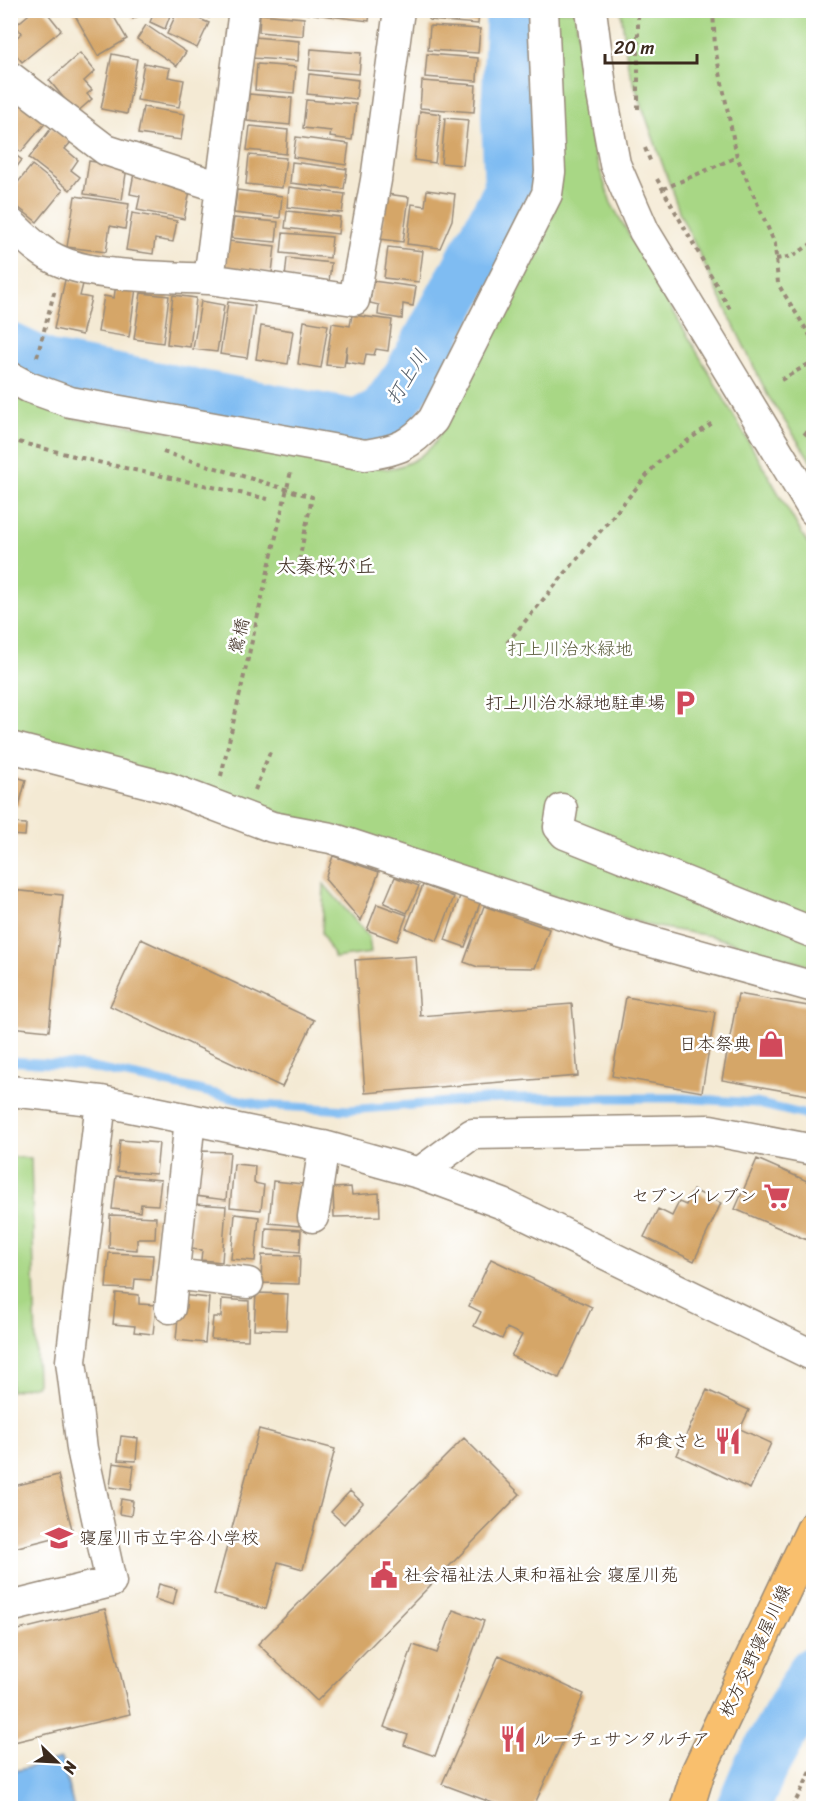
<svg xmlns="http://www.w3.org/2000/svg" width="824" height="1819" font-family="Sriracha,'Klee One',sans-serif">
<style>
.green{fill:#a8d785;stroke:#728052;stroke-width:1.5}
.water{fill:#7fbcf2;stroke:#5d7388;stroke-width:1.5}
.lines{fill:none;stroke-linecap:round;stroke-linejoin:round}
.stream{stroke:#7fbcf2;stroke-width:9}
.river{stroke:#7fbcf2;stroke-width:54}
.building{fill:#d5a667}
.minor-casing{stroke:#988a79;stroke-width:33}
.major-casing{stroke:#988a79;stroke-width:36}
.path{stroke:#988a79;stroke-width:4;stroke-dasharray:4.5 4.5;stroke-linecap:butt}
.minor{stroke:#fff;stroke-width:30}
.major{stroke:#f9bf6d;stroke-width:33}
.labels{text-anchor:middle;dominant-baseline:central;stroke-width:5;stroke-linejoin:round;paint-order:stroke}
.street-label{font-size:18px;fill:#3b2a1e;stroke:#fff}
.park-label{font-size:18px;fill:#5c5e3d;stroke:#fff}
.poi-label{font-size:18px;fill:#3b2a1e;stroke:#fff;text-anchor:end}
.water-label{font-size:20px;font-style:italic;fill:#535d68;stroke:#fff}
.neighbourhood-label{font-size:20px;fill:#3b2a1e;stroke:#fff}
</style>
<rect width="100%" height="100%" fill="#fff"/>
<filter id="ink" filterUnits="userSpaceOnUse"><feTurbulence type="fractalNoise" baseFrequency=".0167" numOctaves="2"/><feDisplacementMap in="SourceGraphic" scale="12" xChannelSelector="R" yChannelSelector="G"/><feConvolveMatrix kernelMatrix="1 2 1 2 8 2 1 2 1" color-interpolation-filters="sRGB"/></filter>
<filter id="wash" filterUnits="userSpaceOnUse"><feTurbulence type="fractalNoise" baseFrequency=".008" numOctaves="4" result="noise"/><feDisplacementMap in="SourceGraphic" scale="24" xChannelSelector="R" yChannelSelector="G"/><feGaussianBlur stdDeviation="1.35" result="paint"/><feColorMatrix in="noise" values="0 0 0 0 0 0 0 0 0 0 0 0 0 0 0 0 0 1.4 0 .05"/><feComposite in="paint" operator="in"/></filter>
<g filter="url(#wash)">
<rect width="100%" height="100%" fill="#f4ead4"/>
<path class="green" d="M554,11H575L594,152L611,203L813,553V967L711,936L651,926L123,765L11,736L10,391L76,419L153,428L284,453L389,469C411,464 420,458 435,443L554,213Z
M621,11H813V464L768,396L680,214L628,66Z
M324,884L369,937L371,953L335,958L322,934Z
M11,1157L31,1158L37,1385L11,1391Z"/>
<path class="water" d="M61,1759L74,1808H11V1772Z"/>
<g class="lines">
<path class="stream" d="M10,1061L83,1066L194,1089L261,1105L349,1110L498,1098H681L755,1103L814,1117"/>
<path class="river" d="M10,350L49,368L357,427L384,413L410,377L511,191L508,115L513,10
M743,1808L760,1768L814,1673"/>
</g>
<g id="blocks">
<path class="building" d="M34,10H45L61,30L22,62L10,47V43L22,33L15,26Z
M72,10H110L127,39L98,56Z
M129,10H149L133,19Z
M155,10H172L165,29L150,22Z
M178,10L209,23L197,48L167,34Z
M192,10H213L209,18Z
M289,10H310L309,14Z
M315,10H370L369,21L314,14Z
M430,10H479L478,24L429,20Z
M260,14L304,18L303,36L259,32Z
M146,25L186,52L177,66L137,39Z
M430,26L480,29L478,53L428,50Z
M254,37L299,41L298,61L252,58Z
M311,49L361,53L359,74L309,70Z
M80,53L95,71L84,81L92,90L87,94L92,99L76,113L49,80Z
M112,54L137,59L127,114L101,109Z
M427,54L478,58L477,81L425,77Z
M144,63L170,68L168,77L184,80L179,107L137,100Z
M257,64L296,67L294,93L255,90Z
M309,74L358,80L356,99L307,94Z
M422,81L476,85L474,112L420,108Z
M249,94L292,98L290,125L247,121Z
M18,96L47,121L21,152L10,143V105Z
M306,100L356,104L352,140L330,137L331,131L303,128Z
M143,107L185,114L181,140L138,134Z
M420,111L441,114L435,163L414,160Z
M445,118L468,120L463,165L441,163Z
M250,126L288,130L286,154L247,150Z
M52,127L71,142L65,149L78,160L71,170L80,177L70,190L29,158Z
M296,137L349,144L346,165L293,157Z
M10,151L22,160L10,176Z
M249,155L286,158L282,188L246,184Z
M89,161L127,167L122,200L84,194Z
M292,162L347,169L344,189L290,183Z
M32,165L63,190L37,222L10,201V192Z
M135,168L171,176L169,186L190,191L184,219L137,210L140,196L130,194Z
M289,187L345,194L342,213L287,207Z
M237,190L282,196L280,218L234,213Z
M427,190L455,194L452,220L440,248L407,244L412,204L425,206Z
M386,194L409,197L403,242L380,239Z
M75,196L129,204L125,229L110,226L106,252L67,247Z
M287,211L340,217L338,234L285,228Z
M132,213L177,221L173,242L155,239L153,254L126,250Z
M234,218L278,222L276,242L231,238Z
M283,233L332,237L330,258L281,253Z
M228,241L275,246L272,273L225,267Z
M388,247L423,251L419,282L384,278Z
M287,258L331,263L329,283L285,278Z
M65,280L83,284L80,296L91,298L82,335L54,329Z
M373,281L416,287L413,306L403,304L402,319L378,315L379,305L370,303Z
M116,284L136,288L129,337L98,332L104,296L114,298Z
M141,293L169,296L163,343L134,339Z
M173,295L196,298L190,347L167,344Z
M201,301L224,305L217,352L193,349Z
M228,302L255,306L247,358L220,354Z
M352,315L392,320L388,351L376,349L374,355L366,354L364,365L346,362L347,346L344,367L326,365L332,323L350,326Z
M304,321L328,325L321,368L298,364Z
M261,326L293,331L288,364L256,359Z
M10,775L26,780L19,806L10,804Z
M10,823L26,824L25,836L10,835Z
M333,856L379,872L361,921L325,879Z
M395,877L419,886L407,913L384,903Z
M423,885L454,897L437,941L406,928Z
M10,890L63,895L49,1031L10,1027Z
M460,896L480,903L465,947L445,940Z
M377,904L407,915L397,941L367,930Z
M484,906L549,929L535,968L478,967L464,962Z
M141,939L314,1020L282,1087L110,1006Z
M416,956L420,1016L572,1004L578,1076L365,1093L355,960Z
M738,994L814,1007V1096L722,1080Z
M626,997L715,1012L702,1092L612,1076Z
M120,1140L159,1143L156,1174L117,1171Z
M201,1151L230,1152L226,1200L195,1196Z
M757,1159L814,1184V1243L735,1209Z
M234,1164L255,1166L254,1183L264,1185L261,1210L230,1207Z
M116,1176L161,1180L158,1205L141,1204L140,1212L112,1209Z
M273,1181L303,1184L299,1226L269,1223Z
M351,1187L352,1195L379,1193L380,1216L334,1217L333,1188Z
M693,1190L721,1203L694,1261L644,1237L658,1209L672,1216L679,1202L686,1205Z
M194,1204L226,1206L222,1262L201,1260L202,1250L191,1249Z
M235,1214L259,1217L255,1261L231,1259Z
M110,1215L156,1217L155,1239H137V1250L109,1248Z
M266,1228L301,1230L300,1252L265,1249Z
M109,1253L153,1255L151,1280L135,1279L134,1289L106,1288Z
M262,1255L300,1256L299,1284L261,1283Z
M491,1259L592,1307L559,1378L511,1356L522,1335L507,1328L502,1339L474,1326L481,1312L469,1306Z
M116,1293L139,1295V1304L156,1305L153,1334L134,1332L135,1326L113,1324Z
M256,1293L288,1294L286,1330L254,1329Z
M180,1295L209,1298L205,1343L176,1340Z
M222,1299L249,1301L248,1340L211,1339L213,1317H221Z
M707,1390L749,1410L740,1429L771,1443L750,1489L677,1455Z
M259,1429L335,1449L303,1569L278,1562L266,1609L214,1594Z
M121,1436L138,1438L136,1461L118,1460Z
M464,1438L520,1494L317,1701L258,1644Z
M113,1463L134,1466L131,1490L110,1487Z
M58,1475L73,1533L10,1549V1487Z
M350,1491L363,1503L344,1524L331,1512Z
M121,1499L133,1501L131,1516L119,1514Z
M159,1584L177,1589L173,1605L155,1599Z
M105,1609L130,1714L10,1743V1632Z
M453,1610L484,1621L435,1756L404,1745L408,1735L384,1727L413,1645L437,1653Z
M499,1655L584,1694L533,1808H506L442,1784Z"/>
</g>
</g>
<g filter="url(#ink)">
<use href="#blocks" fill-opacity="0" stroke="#988a79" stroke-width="1.5"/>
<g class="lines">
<defs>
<path id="minor" d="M591,10L602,94L615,164L644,231L814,511
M10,77L106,150L220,187
M10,223C26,238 41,254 62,262C100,278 167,276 209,279L244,10
M209,279L354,300L376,180L399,10
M10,377L28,387L70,402L365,455C399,450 409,446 433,420L547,194L550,172L543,10
M10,747L169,788L272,827L331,838L620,933L814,987
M562,809L559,827L565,834L814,933
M10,1091L101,1101L238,1129L327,1147L419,1173L503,1204L814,1356
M419,1173L472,1134L710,1130L814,1150
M313,1217L324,1146
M173,1274L248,1283
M170,1308L190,1119
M10,1607L111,1582L82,1449L71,1361L101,1101"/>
<path id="major" d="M687,1808L698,1772L814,1527"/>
</defs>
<use href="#minor" class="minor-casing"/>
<use href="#major" class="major-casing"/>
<path class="path" d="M713,10L715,48L737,157L775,244L778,284L814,342
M638,109V10
M645,148L651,163
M657,179L731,311
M663,189L737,157
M776,259L793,256L814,242
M37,357L55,289
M781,380L814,361
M804,432L814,442
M10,440L102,463L268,499
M163,452L312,497L299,561
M507,643L658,462L715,421
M221,776L291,471
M255,790L270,752
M792,1808L814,1766"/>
<use href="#minor" class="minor"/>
<use href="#major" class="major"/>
</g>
</g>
<defs>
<symbol id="parking-bare" viewBox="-9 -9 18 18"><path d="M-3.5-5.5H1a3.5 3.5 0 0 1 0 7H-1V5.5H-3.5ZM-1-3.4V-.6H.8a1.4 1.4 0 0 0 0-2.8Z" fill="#d1495b" stroke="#fff" stroke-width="2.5" paint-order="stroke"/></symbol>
<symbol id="shop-bare" viewBox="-9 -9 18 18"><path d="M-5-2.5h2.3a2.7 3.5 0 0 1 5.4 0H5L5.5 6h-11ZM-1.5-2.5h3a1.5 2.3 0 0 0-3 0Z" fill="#d1495b" stroke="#fff" stroke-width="2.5" paint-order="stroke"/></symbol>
<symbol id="supermarket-bare" viewBox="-9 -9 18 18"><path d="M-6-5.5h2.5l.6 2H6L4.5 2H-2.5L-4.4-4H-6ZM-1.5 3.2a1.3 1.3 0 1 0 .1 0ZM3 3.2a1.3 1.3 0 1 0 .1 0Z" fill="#d1495b" stroke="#fff" stroke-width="2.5" paint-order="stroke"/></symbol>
<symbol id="restaurant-bare" viewBox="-9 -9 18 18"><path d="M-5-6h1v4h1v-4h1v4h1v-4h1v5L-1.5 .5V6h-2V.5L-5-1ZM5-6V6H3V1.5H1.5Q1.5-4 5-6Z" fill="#d1495b" stroke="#fff" stroke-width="2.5" paint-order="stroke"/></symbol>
<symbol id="school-bare" viewBox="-9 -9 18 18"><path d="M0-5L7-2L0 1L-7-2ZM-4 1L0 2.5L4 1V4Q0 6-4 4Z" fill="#d1495b" stroke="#fff" stroke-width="2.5" paint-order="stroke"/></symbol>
<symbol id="civic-bare" viewBox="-9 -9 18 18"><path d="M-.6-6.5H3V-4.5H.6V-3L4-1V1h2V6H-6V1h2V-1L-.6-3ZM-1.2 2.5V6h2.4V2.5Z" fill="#d1495b" stroke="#fff" stroke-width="2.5" paint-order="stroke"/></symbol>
</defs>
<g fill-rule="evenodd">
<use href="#parking-bare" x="666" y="684" width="38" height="38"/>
<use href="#shop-bare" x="752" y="1025" width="38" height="38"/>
<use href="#supermarket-bare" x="758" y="1177" width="38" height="38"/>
<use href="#restaurant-bare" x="709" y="1422" width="38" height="38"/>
<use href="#school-bare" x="40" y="1519" width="38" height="38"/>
<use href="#civic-bare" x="365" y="1556" width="38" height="38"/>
<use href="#restaurant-bare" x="494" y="1720" width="38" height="38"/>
</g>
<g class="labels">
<g class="street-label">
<text transform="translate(239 636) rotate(-77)">鶯橋</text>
<text transform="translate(755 1651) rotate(-65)">枚方交野寝屋川線</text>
</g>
<g class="park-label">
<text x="570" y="649">打上川治水緑地</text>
</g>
<g class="poi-label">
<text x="665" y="703">打上川治水緑地駐車場</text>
<text x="751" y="1044">日本祭典</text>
<text x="757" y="1196">セブンイレブン</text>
<text x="708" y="1441">和食さと</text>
<text x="79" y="1538" text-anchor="start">寝屋川市立宇谷小学校</text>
<text x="404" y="1575" text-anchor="start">社会福祉法人東和福祉会 寝屋川苑</text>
<text x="533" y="1739" text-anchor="start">ルーチェサンタルチア</text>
</g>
<g class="water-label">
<text transform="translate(407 377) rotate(-58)">打上川</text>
</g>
<g class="neighbourhood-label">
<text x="326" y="566">太秦桜が丘</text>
</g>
</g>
<rect width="824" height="1819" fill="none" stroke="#fff" stroke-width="36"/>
<g transform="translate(57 1762) rotate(114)" stroke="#ffffff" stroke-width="4.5" paint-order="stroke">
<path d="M0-4.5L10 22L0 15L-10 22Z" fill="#3b2a1e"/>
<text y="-9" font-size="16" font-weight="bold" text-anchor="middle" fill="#3b2a1e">N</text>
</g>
<path d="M605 54v9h92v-9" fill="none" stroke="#3b2a1e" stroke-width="3"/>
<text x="614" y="54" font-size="18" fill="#3b2a1e" stroke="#ffffff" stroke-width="4.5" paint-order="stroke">20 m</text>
</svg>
